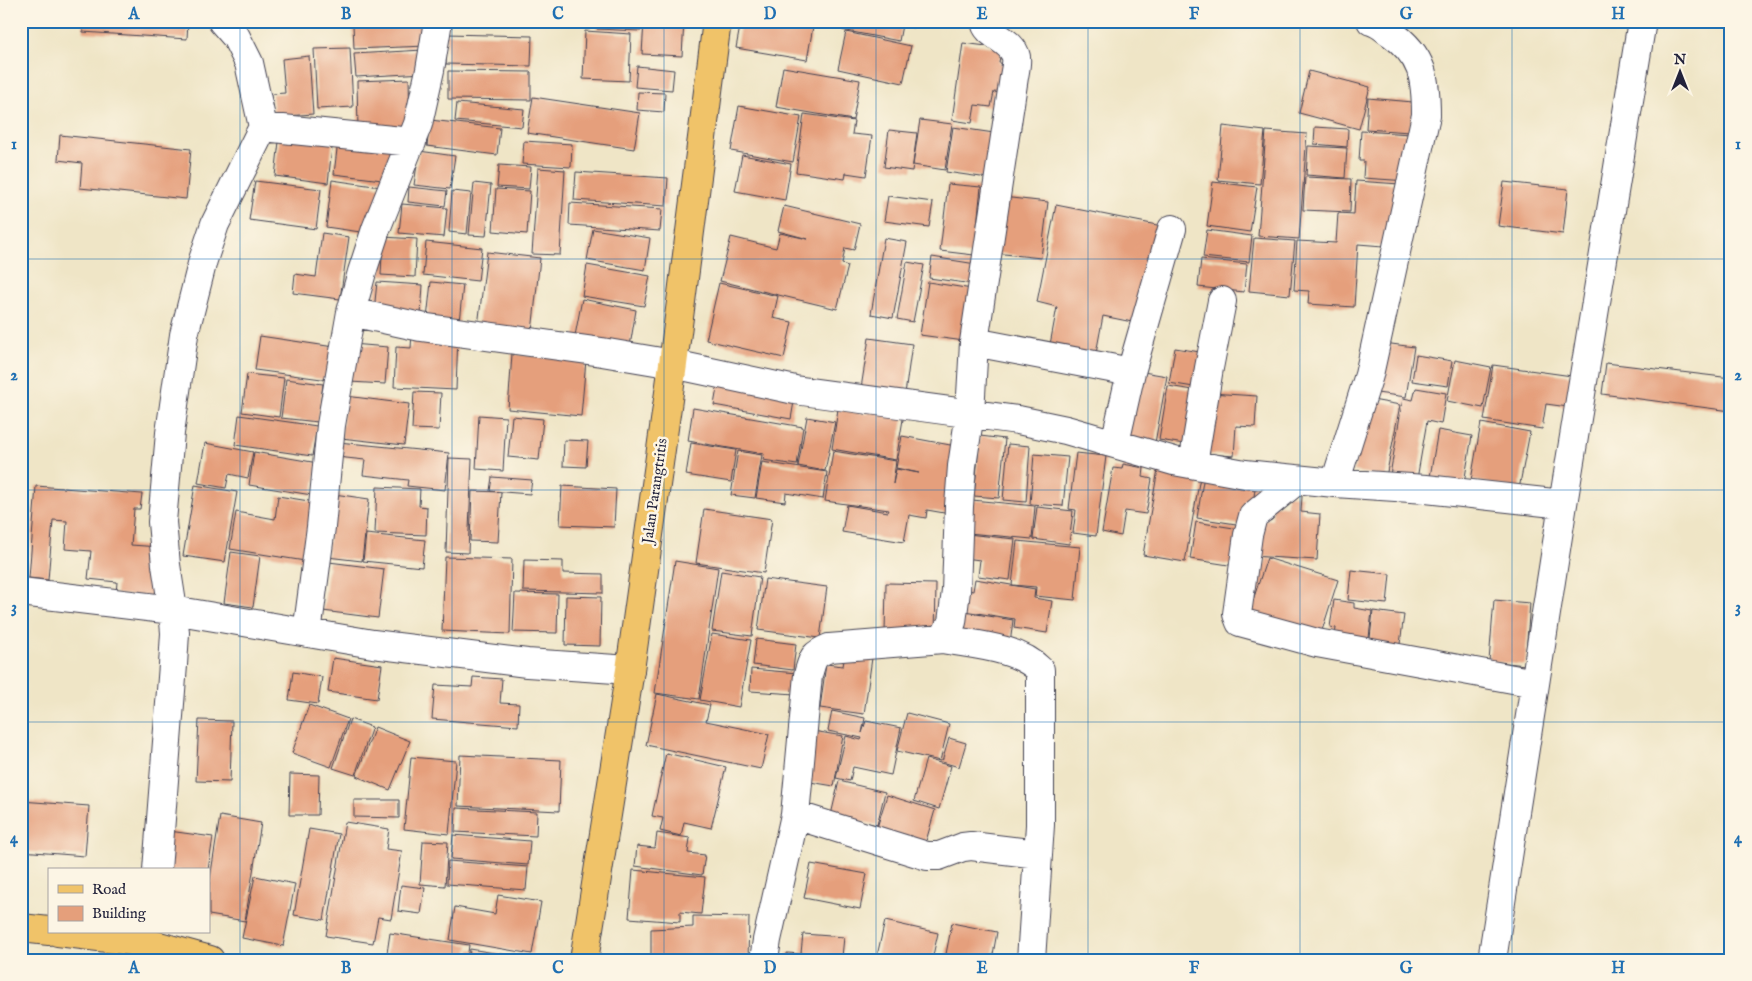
<svg xmlns="http://www.w3.org/2000/svg" width="1752" height="981" font-family="'IM FELL English',serif">
<style>
.building{fill:#e59f7b}
.lines{fill:none;stroke-linecap:round;stroke-linejoin:round}
.minor-casing{stroke:#413f50;stroke-width:30}
.major-casing{stroke:#413f50;stroke-width:30}
.minor{stroke:#fff;stroke-width:28}
.major{stroke:#f0c369;stroke-width:28}
.grid{fill:none;stroke:#1f6fb2;stroke-width:1;stroke-opacity:0.55}
.labels{text-anchor:middle;dominant-baseline:central;stroke-width:5;stroke-linejoin:round;paint-order:stroke}
.street-label{font-size:15px;fill:#22223b;stroke:#fcf5e5}
.neatline{fill:none;stroke:#1f6fb2;stroke-width:2}
.grid-label{font-size:16px;text-anchor:middle;font-weight:bold;fill:#1f6fb2}
</style>
<rect width="100%" height="100%" fill="#fcf5e5"/>
<filter id="ink" filterUnits="userSpaceOnUse"><feTurbulence type="fractalNoise" baseFrequency=".02" numOctaves="2"/><feDisplacementMap in="SourceGraphic" scale="10" xChannelSelector="R" yChannelSelector="G"/><feConvolveMatrix kernelMatrix="1 2 1 2 8 2 1 2 1" color-interpolation-filters="sRGB"/></filter>
<filter id="wash" filterUnits="userSpaceOnUse"><feTurbulence type="fractalNoise" baseFrequency=".0096" numOctaves="4" result="noise"/><feDisplacementMap in="SourceGraphic" scale="20" xChannelSelector="R" yChannelSelector="G"/><feGaussianBlur stdDeviation="1.12" result="paint"/><feColorMatrix in="noise" values="0 0 0 0 0 0 0 0 0 0 0 0 0 0 0 0 0 1.4 0 .05"/><feComposite in="paint" operator="in"/></filter>
<g filter="url(#wash)">
<rect width="100%" height="100%" fill="#efe5c6"/>
<g id="blocks">
<path class="building" d="M83,21H188L187,39L83,32Z
M425,21L426,46L354,49L353,24Z
M598,21H641V31L597,29Z
M644,21H684L682,56L642,54Z
M741,21H814L807,60L736,48Z
M844,21H914L913,28L902,25L899,41L842,30Z
M585,31L631,34L629,81L583,79Z
M846,32L911,46L903,83L838,69Z
M447,34L532,36L531,66L446,64Z
M963,43L1002,48L999,63L1012,64L1008,94L994,92L991,107L975,105L972,123L952,120Z
M350,48L353,107L317,109L314,49Z
M423,50L424,73L356,77L354,54Z
M309,56L313,114L274,117L272,94L285,93L282,59Z
M637,66L674,70L672,90L635,87Z
M783,67L860,80L853,120L776,107Z
M448,71L531,72V100L448,99Z
M1309,71L1370,87L1359,129L1299,113Z
M409,79L410,128L358,129L357,81Z
M638,92L665,93L664,112L637,110Z
M533,97L640,113L634,149L527,133Z
M1368,98L1413,102L1410,132L1366,129Z
M457,103L524,109L522,127L455,121Z
M739,106L801,117L793,162L731,151Z
M804,114L854,121L852,134L872,136L866,176L846,173L845,179L796,172Z
M430,120L500,128L497,155L427,146Z
M920,120L952,124L945,170L913,165Z
M1223,126L1265,131L1260,184L1218,180Z
M953,127L994,133L988,178L946,172Z
M1315,127L1348,129L1347,147L1314,144Z
M889,130L917,133L912,171L884,167Z
M1266,131L1307,134L1299,239L1258,236Z
M1361,131L1411,134L1408,181L1363,178L1364,161H1359Z
M280,133L333,139L328,183L275,176Z
M60,135L191,149L186,199L80,188L82,163L58,160Z
M338,141L394,147L390,181L334,174Z
M524,141L572,144L571,167L522,164Z
M1308,146L1347,148L1345,178L1306,175Z
M419,151L455,156L450,189L414,185Z
M742,155L791,164L785,200L735,191Z
M499,165L531,167L529,189L497,187Z
M538,168L565,170L560,255L532,254Z
M576,172L668,178L666,206L574,200Z
M1305,177L1351,179L1350,212L1303,210Z
M332,180L381,187L374,234L326,227Z
M255,181L321,189L316,229L249,220Z
M1356,181L1400,184L1396,247L1358,244L1354,307L1308,304L1309,291L1294,290L1297,241L1336,243L1338,213L1354,214Z
M1213,182L1257,187L1250,232L1207,226Z
M1504,182L1568,189L1563,234L1498,226Z
M474,183L491,185L486,236L469,235Z
M948,184L981,187L974,255L940,251Z
M409,187L447,191L445,206L408,202Z
M496,189L530,191L527,234L493,231Z
M452,191L471,193L467,234L449,232Z
M888,196L933,202L929,227L884,221Z
M1002,197L1048,202L1041,258L995,253Z
M570,203L662,209L660,231L569,225Z
M402,204L447,208L444,237L399,233Z
M1056,205L1162,226L1142,324L1103,316L1095,359L1049,350L1057,307L1037,302Z
M784,206L860,224L854,250L845,248L842,264L848,266L837,309L720,281L731,237L776,248L780,233L808,239L778,231Z
M593,229L650,238L645,270L587,260Z
M1207,230L1252,236L1249,262L1203,257Z
M322,233L349,237L340,299L293,293L295,274L316,277Z
M383,237L417,239L415,277L381,275Z
M884,238L907,242L893,318L871,314Z
M1254,238L1295,241L1290,295L1249,291Z
M426,242L482,248L478,281L423,275Z
M487,252L540,258L532,332L478,326Z
M932,257L976,264L973,284L929,278Z
M1201,259L1247,264L1244,292L1198,287Z
M907,262L924,265L913,322L897,319Z
M587,265L650,276L644,306L582,296Z
M377,282L423,285L421,315L374,311Z
M431,282L463,285L459,322L427,319Z
M928,282L972,289L964,341L920,335Z
M719,283L778,296L773,318L792,322L784,358L706,340Z
M582,299L636,310L629,352L574,341Z
M412,332L458,334L456,390L394,387L396,347L411,348Z
M260,336L334,347L329,380L255,370Z
M869,338L912,344L905,394L861,388Z
M1384,343L1414,347L1406,397L1377,393Z
M352,344L388,347L385,384L350,382Z
M1175,348L1206,353L1200,388L1169,383Z
M512,354L586,360L581,416L508,409Z
M1416,355L1452,361L1448,386L1412,381Z
M1455,360L1491,367L1483,408L1447,401Z
M1606,363L1731,378V411L1602,394Z
M1493,365L1572,376L1568,407L1546,404L1542,429L1484,420Z
M1137,371L1167,376L1155,443L1125,437Z
M247,374L284,378L279,417L242,412Z
M719,377L796,390L791,419L714,405Z
M286,379L323,384L318,422L281,418Z
M1168,386L1200,391L1191,445L1159,440Z
M1416,388L1446,393L1441,424L1427,421L1417,479L1390,475L1403,398L1413,400Z
M414,392L441,393L439,430L412,429Z
M1210,393L1257,396L1255,427L1236,426L1234,456L1207,454Z
M346,396L409,404L404,445L341,438Z
M1367,399L1400,405L1386,477L1354,471Z
M869,402L905,408L896,460L832,449L838,409L867,414Z
M693,408L803,427L797,465L763,460L764,454L688,441Z
M239,415L317,426L312,456L235,445Z
M479,415L506,417L503,471L476,469Z
M512,416L543,419L539,460L508,457Z
M807,417L835,422L825,471L798,466Z
M1481,423L1530,432L1519,489L1471,480Z
M1438,430L1472,436L1464,483L1430,477Z
M902,436L961,447L950,514L927,510L926,518L909,515L904,542L842,532L847,505L888,512L889,510L825,501L833,451L896,461L893,484L896,469L919,473L896,468Z
M980,436L1005,439L999,498L974,496Z
M564,440L588,441L586,467L563,466Z
M338,442L449,453L445,490L407,486L408,480L363,475L365,460L337,457Z
M205,443L253,452L248,478L229,474L226,488L198,483Z
M691,443L736,450L731,482L686,475Z
M1008,444L1030,446L1026,502L1003,500Z
M738,451L762,455L755,498L731,495Z
M254,452L318,463L312,495L249,485Z
M1076,453L1106,456L1096,536L1073,533L1076,510L1069,509Z
M1034,454L1068,457L1063,506L1030,504Z
M449,458L472,459L468,553L446,552Z
M762,462L827,472L823,499L786,493L785,502L756,498Z
M1123,464L1144,468L1143,477L1152,479L1146,514L1125,511L1121,536L1102,532L1113,468L1122,469Z
M1158,469L1200,477L1185,562L1143,555Z
M1204,475L1256,484L1249,526L1197,518Z
M492,477L532,480L530,494L490,491Z
M195,485L237,492L225,562L183,556Z
M36,486L142,494L140,509H134L131,545L159,547L155,597L116,594L117,582L88,579L91,551L65,549L67,521L53,520L48,580L29,578Z
M562,486L616,489L614,527L560,525Z
M377,487L420,489L419,506L427,507L426,535L375,533Z
M472,491L501,492L498,542L470,541Z
M334,494L369,499L362,561L327,557Z
M1287,495L1302,496L1301,512L1320,514L1317,560L1250,556L1253,518L1272,520L1273,505L1287,506Z
M278,496L315,502L305,561L230,549L236,512L275,519Z
M972,500L1035,506L1032,539L968,533Z
M1037,507L1073,511L1069,544L1033,539Z
M704,509L772,519L764,573L696,563Z
M1196,522L1240,529L1235,566L1190,559Z
M366,534L425,540L422,567L363,561Z
M967,534L1015,539L1010,580L978,576L980,560L965,558Z
M1017,541L1080,547L1075,600L1035,596L1036,587L1012,585Z
M231,552L260,556L253,607L224,603Z
M445,557L512,559L510,634L442,631Z
M1267,558L1338,580L1319,640L1247,618Z
M524,560L563,561V573L603,574V593L523,591Z
M675,561L718,568L699,699L655,693Z
M329,562L384,569L378,618L323,611Z
M1351,570L1390,574L1387,604L1348,600Z
M721,571L760,577L752,636L712,631Z
M765,579L827,587L820,638L758,630Z
M975,579L1035,589L1034,598L1052,601L1047,633L1014,628L1015,619L958,610L962,589L973,591Z
M886,583L936,584L935,636L885,634Z
M515,593L558,594L557,633L513,632Z
M566,596L601,597L600,646L565,645Z
M1334,600L1354,603V608L1372,611L1368,647L1334,643L1336,628L1330,627Z
M1494,600L1530,603L1525,665L1489,661Z
M958,611L1013,620L1010,644L954,635Z
M1373,611L1404,615L1399,651L1369,647Z
M712,634L751,640L739,707L700,700Z
M756,639L796,644L793,670L753,665Z
M845,655L872,658L864,714L820,708L826,664L843,666Z
M333,658L382,665L377,699L328,692Z
M751,669L797,673L795,694L750,691Z
M293,672L322,677L318,704L289,700Z
M473,677L502,679L500,703L519,704L518,726L432,719L435,685L472,687Z
M657,694L710,705L706,721L769,734L761,769L646,745Z
M309,705L348,719L331,767L292,753Z
M832,711L865,718L862,733L866,721L901,728L891,775L853,767L850,781L836,778L846,736L861,740L862,738L828,731Z
M907,713L949,724L940,761L897,751Z
M350,719L372,727L355,775L333,768Z
M199,720L232,721L230,782L196,781Z
M375,727L410,741L390,790L356,776Z
M813,731L843,736L834,786L804,781Z
M949,738L966,743L959,767L942,762Z
M666,753L726,767L711,828L684,822L681,836L660,831L663,818L652,816Z
M460,755L561,760L559,811L458,806Z
M411,757L456,761L449,834L404,829Z
M926,759L951,766L939,809L914,801Z
M290,774L319,775L318,815H289Z
M839,781L885,792L877,825L831,815Z
M887,795L935,810L924,848L875,834Z
M354,800H399V818L354,817Z
M21,801L89,806L85,856L21,851Z
M456,808L537,812L536,836L455,832Z
M220,816L261,823L245,921L209,915V885Z
M345,822L389,829L386,849L402,851L391,919L378,917L373,943L326,936Z
M309,829L339,834L324,920L294,915Z
M169,831L213,837L208,870H163Z
M657,833L690,838L688,853L705,855L702,875L635,866L637,846L655,848Z
M453,835L530,841L528,865L451,859Z
M423,841L448,842L445,886L420,884Z
M448,861L528,867L526,890L447,884Z
M811,864L867,874L860,909L804,898Z
M633,870L705,877L701,914L680,912V922L629,918Z
M255,876L295,884L283,946L242,938Z
M401,885L425,888L421,914L398,911Z
M498,895L541,902L532,954L450,940L455,907L495,914Z
M693,916L749,917L748,960H651V929L693,927Z
M885,921L938,933L932,960L905,955L904,960H876Z
M952,923L997,932L992,960H974L946,954Z
M390,933L469,945L467,960H386Z
M803,934L844,937L842,957L856,958V960H786L787,953L827,956L801,953Z
M470,949L525,958V960H469Z"/>
</g>
</g>
<g filter="url(#ink)">
<use href="#blocks" fill-opacity="0" stroke="#413f50" stroke-width="1"/>
<g class="lines">
<defs>
<path id="minor" d="M263,127L412,142
M351,312L421,327L602,352L673,364L795,390L1018,420L1066,430L1174,461L1245,474L1335,483L1426,489L1563,504
M974,342L1131,372
M1115,443L1131,372L1172,229
M1193,464L1209,368L1222,301
M1297,480L1253,516L1248,535L1237,614L1240,622L1317,643L1535,683
M1335,483L1369,375L1426,115C1426,78 1423,56 1391,33C1385,29 1379,23 1371,21
M21,592L173,610L166,565L162,522L170,433L184,335L203,260L215,224L263,127L249,63L236,37L222,21
M307,633L321,527L331,425L351,312L362,272L376,229L418,124L430,70L438,21
M943,639C974,645 1018,647 1040,670V825L1031,960
M795,815L927,856H939L963,847L971,846L1038,854
M157,870L173,665L175,633L173,610L373,644L527,663L630,670
M764,960L767,940L795,815L808,675C813,658 812,655 829,648L943,639L952,622L956,591L959,506L962,466L970,413L974,342L1014,77C1015,71 1017,63 1016,57C1012,39 986,36 985,21
M1492,960L1563,504L1642,21"/>
<path id="major" d="M21,928L49,931
M58,932L148,943L210,960
M584,960L630,670L673,364L717,21"/>
</defs>
<use href="#minor" class="minor-casing"/>
<use href="#major" class="major-casing"/>
<use href="#minor" class="minor"/>
<use href="#major" class="major"/>
</g>
</g>
<path class="grid" d="M240,21V960M452,21V960M664,21V960M876,21V960M1088,21V960M1300,21V960M1512,21V960M21,259H1731M21,490H1731M21,722H1731"/>
<g class="labels">
<g class="street-label">
<text transform="translate(655 491) rotate(-82)">Jalan Parangtritis</text>
</g>
</g>
<rect width="1752" height="981" fill="none" stroke="#fcf5e5" stroke-width="55"/>
<rect x="48" y="868" width="162" height="65" fill="#fcf5e5" stroke="#a5a1a1"/>
<rect x="58" y="885" width="25" height="8" fill="#f0c369" stroke="#a5a1a1"/>
<text x="92" y="894" font-size="15" fill="#22223b">Road</text>
<rect x="58" y="906" width="25" height="15" fill="#e59f7b" stroke="#a5a1a1"/>
<text x="92" y="918" font-size="15" fill="#22223b">Building</text>
<g transform="translate(1680 72)" stroke="#fcf5e5" stroke-width="4" paint-order="stroke">
<path d="M0-4L9 19L0 12L-9 19Z" fill="#22223b"/>
<text y="-8" font-size="14" font-weight="bold" text-anchor="middle" fill="#22223b">N</text>
</g>
<rect x="28" y="28" width="1696" height="926" class="neatline"/>
<g class="grid-label">
<text x="134" y="19">A</text>
<text x="346" y="19">B</text>
<text x="558" y="19">C</text>
<text x="770" y="19">D</text>
<text x="982" y="19">E</text>
<text x="1194" y="19">F</text>
<text x="1406" y="19">G</text>
<text x="1618" y="19">H</text>
<text x="14" y="149">1</text>
<text x="1738" y="149">1</text>
<text x="14" y="380">2</text>
<text x="1738" y="380">2</text>
<text x="14" y="612">3</text>
<text x="1738" y="612">3</text>
<text x="14" y="843">4</text>
<text x="1738" y="843">4</text>
<text x="134" y="973">A</text>
<text x="346" y="973">B</text>
<text x="558" y="973">C</text>
<text x="770" y="973">D</text>
<text x="982" y="973">E</text>
<text x="1194" y="973">F</text>
<text x="1406" y="973">G</text>
<text x="1618" y="973">H</text>
</g>
</svg>
